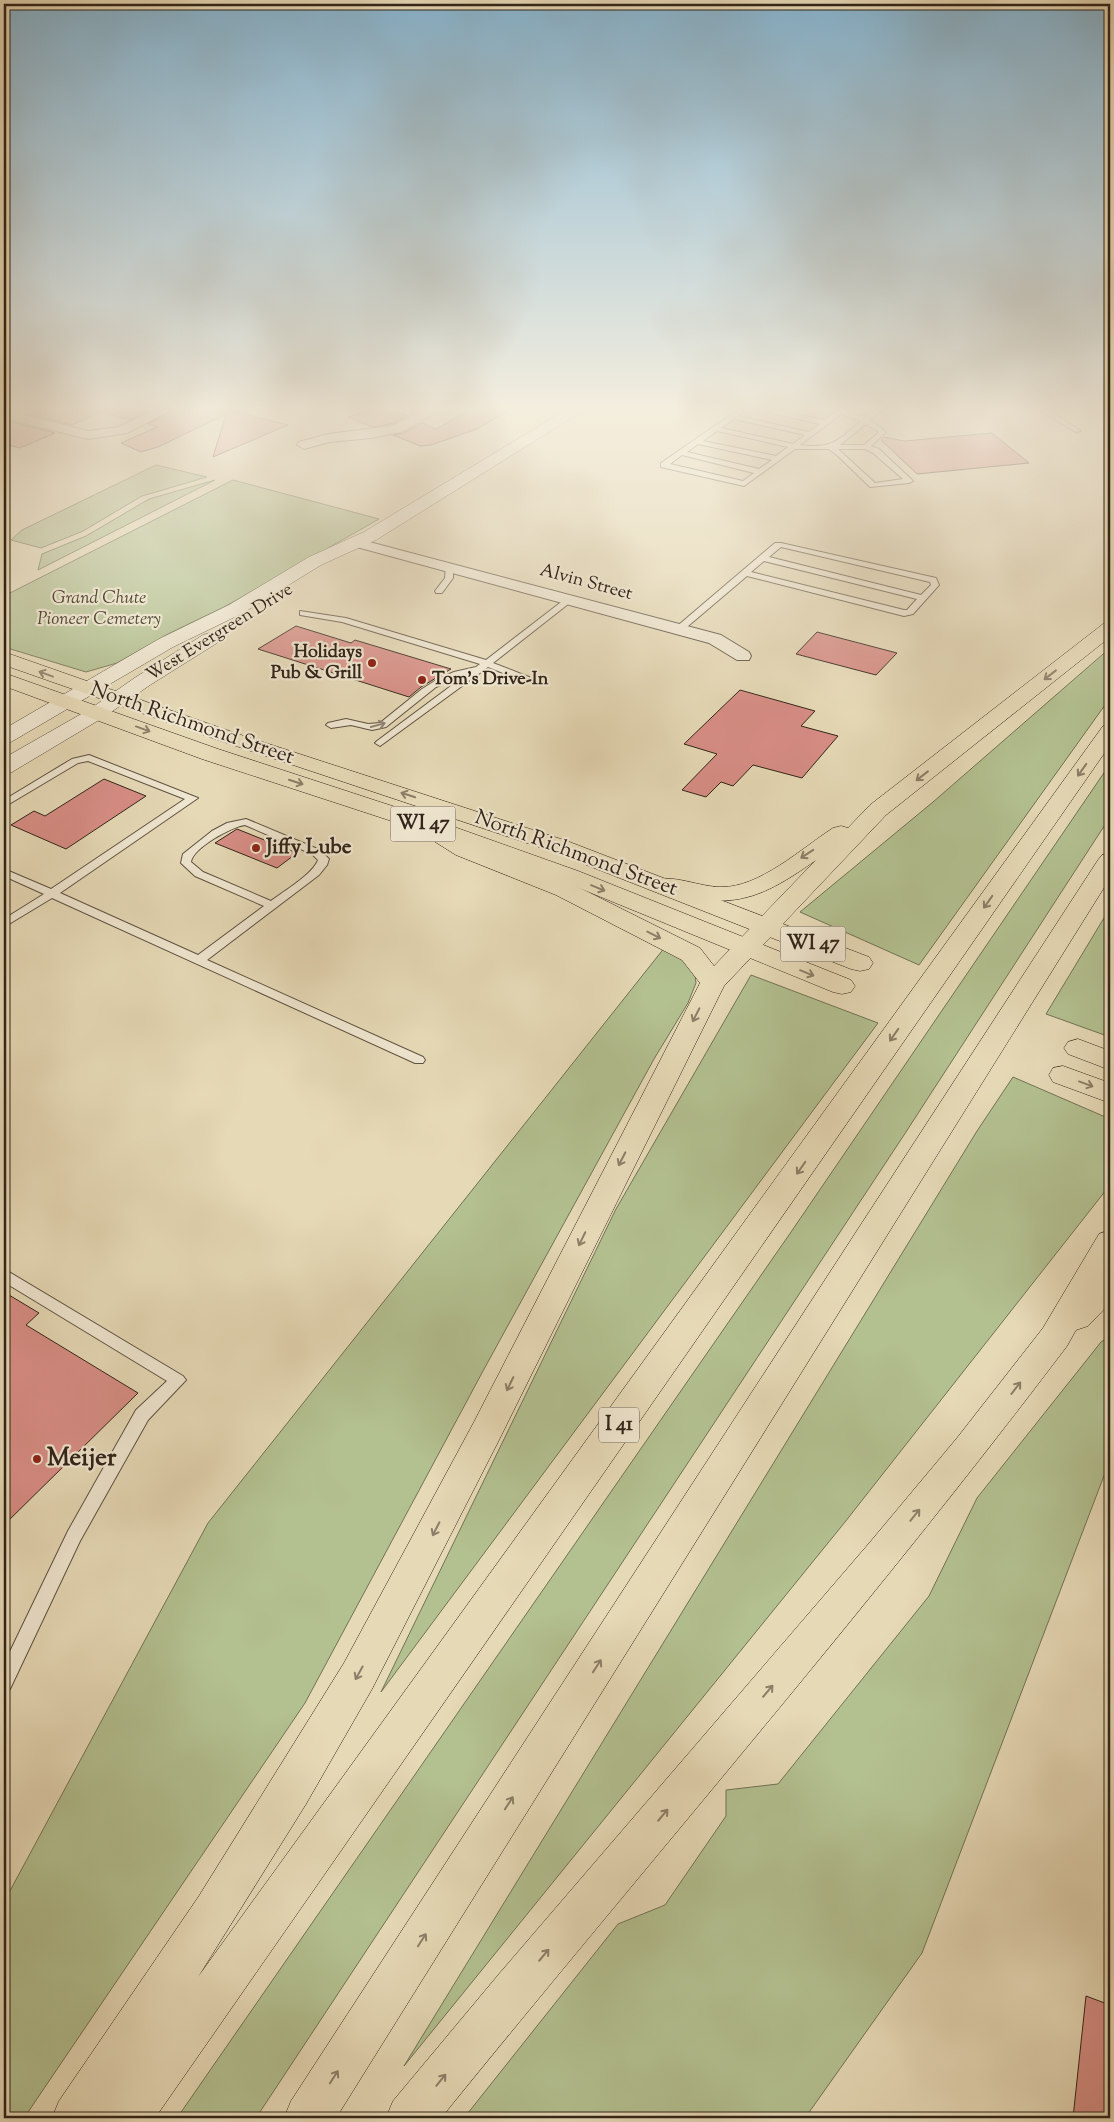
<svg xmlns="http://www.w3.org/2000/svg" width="1114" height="2122" font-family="'Sorts Mill Goudy',serif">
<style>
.green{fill:#b3c090;stroke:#727254}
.building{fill:#d88e86;stroke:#312419}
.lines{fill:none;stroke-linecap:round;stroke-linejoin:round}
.service-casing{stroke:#5e5140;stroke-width:2}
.minor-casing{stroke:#5e5140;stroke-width:2}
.tertiary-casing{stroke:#5e5140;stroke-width:1}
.primary-casing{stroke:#312419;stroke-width:1}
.motorway-casing{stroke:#312419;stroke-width:1}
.service{fill:#efe6d0;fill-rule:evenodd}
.minor{fill:#efe6d0;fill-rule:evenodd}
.tertiary{fill:#efe6d0;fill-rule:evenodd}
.primary{fill:#e6d9b6;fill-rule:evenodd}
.motorway{fill:#e6d9b6;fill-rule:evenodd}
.oneway{stroke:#8c7e68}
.oneway2{stroke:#908574}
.poi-dot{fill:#8f2418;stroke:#efe6d0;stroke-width:2}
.labels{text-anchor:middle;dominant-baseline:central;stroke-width:4.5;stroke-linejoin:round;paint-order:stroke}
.far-street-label{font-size:18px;fill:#312419;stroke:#efe6d0}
.far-park-label{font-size:18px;font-style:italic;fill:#524b37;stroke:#efe6d0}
.far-poi-label{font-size:18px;font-weight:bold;fill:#312419;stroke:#efe6d0;text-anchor:end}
.shield{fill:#efe6d0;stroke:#6a5e50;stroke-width:1}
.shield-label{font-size:20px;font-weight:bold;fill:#312419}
.street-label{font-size:21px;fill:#312419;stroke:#efe6d0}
.poi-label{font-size:21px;font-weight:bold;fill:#312419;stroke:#efe6d0;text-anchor:start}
.near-poi-label{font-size:25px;font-weight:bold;fill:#312419;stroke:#efe6d0;text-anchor:start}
</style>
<rect width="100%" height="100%" fill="#e6d9b6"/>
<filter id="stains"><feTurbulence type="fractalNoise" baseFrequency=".004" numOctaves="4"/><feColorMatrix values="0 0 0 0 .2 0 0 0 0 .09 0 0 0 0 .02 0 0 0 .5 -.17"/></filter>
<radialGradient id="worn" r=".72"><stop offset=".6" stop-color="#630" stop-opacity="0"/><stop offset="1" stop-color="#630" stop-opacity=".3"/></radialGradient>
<path class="green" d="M156,465L207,477L142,496L83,531L41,548L11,540L22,530Z
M215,480L38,570L42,554L86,536L149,499Z
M233,480L379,519L226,606L170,633L117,663L86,672L4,647V596Z
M1110,648V698L919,965L800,912L933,802Z
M1110,764V817L904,1135L256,2118H177L791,1232Z
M1110,908V1037L1046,1014Z
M665,947L684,959L695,975L696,983L688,1003L654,1059L483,1371L305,1703L24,2118H4V1902L208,1523Z
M751,975L878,1023L381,1692L616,1209Z
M1013,1077L1110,1119V1185L845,1522L404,2066L977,1131Z
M1110,1336V1460L922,1953L805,2118H464L618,1924L665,1905L726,1816V1790L778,1784L929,1596L977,1498L1101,1342Z"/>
<path class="building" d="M46,407H155L130,420L107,414L108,409L72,425L30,414Z
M179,407H238L232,411L288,425L213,457L226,414L158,447L141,452L121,443L157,427L148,424Z
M380,407H386L407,416L391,424L372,427L348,417Z
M475,407H514L477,429L431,445L420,446L393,435L402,434L422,423L436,429Z
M12,422L55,433L20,448L4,444V426Z
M992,433L1029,463L917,474L881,440L884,437L904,441Z
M296,626L351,643L355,640L451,669L421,687L409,697L258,649Z
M817,632L897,653L876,675L796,654Z
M740,690L815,711L801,726L838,736L802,778L753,765L733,786L721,782L706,797L682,790L717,754L684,744Z
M104,779L146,796L66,849L11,825L34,811L45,816Z
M237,829L297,853L277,868L215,843Z
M4,1292L39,1313L26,1325L138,1393L4,1525Z
M1086,1996L1110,2005V2118H1073Z"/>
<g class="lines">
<defs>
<path id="service" d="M742,407H764L824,420L835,412L818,407L839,409L849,407L845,411L865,417L876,407H884L870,420L886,432L871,446L879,449L913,481L909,483L870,487L838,456L829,449H795L744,486L661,467V463ZM750,407L753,409L820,424L809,432L738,416ZM841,414L861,421C838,441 832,449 800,445ZM734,419L805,435L793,444L721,428ZM866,424L879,432L864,445H840ZM717,431L788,447L776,456L703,441ZM698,444L772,460L759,469L687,452ZM838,449H865L873,453L903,479L875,483ZM682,455L754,473L743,481L670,464Z
M1034,407H1043L1081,431L1076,432Z
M775,543H781L936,578L939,585L913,614L904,616L747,576L681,632H675V628ZM781,547L930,582L931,585L921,595L769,557ZM764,561L917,599L907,610H904L751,572Z
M446,565L453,567V578L442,593H436L435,591L445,578Z
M569,596L572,597V601L493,663L529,677V681H523L488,667L380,746L375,743L377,741L467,674L436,687L386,727L372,730L351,725L331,728L326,725L328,723L346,719L368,724L380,723L422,689L438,679L454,672L476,667L480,664L342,622L300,615V611L346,618L486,660Z
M89,755L198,798L60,893L198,955L264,906L195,876L181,863L183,854L212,831L227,823L246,819L320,850L329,859L327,865L319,875L207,960L423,1057L425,1060L423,1063H415L52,898L4,927V919L44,894L4,876V869L51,889L185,799L88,761L78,763L4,807V800L72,759ZM245,825L312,854L318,860C313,874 284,891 271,901L203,872L191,862C193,848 231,827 245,825Z
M4,1269L183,1376L186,1380L148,1420L80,1541L10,1689L4,1692V1664L68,1531L136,1410L167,1381L4,1282Z"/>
<path id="minor" d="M160,407H177L127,433L88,439L4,418V410L88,431L119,427Z
M429,407H446L401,432L371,438L329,442L304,449L297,445L299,442L328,434L392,426Z
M556,407H582L583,410L577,414L558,410Z
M358,539L721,635L749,652L751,656L749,660H737L709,643L353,546L351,543L353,540Z"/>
<path id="tertiary" d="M571,407H589L376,540L321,565L243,613L173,647L11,742L4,744V729L159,639L229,605L309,557L364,532Z
M210,633L217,635L220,639L217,643L150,685L104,717L12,772L4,773V758L90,709L136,677L203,635Z"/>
<path id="primary" d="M4,652L238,734L567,841L869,957L873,963L869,969L860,971L851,969L551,851L224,742L4,665Z
M4,673L218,749L429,818L578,871L851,980L855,986L851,992L842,994L833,992L562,881L413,828L202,759L4,686Z
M1078,1039L1110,1051V1070L1068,1054L1064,1048L1068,1042Z
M1063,1066L1110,1083V1103L1053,1082L1049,1075L1053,1068Z"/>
<path id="motorway" d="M1110,622V637L886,815L724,986L498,1442L372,1689L306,1804L198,1977L1103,726L1110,724V745L155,2118H52L59,2101L199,1896L344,1663L474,1422L700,983L682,960L556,895L456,855L413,828L410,823L413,818L421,816L429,818L472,845L574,885L700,948L714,966L816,860C753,905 728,909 652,890L649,885L652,880C674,874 699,887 721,887C759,888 802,848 833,828L841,826L848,828L870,805L1103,624Z
M1110,853V878L336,2118H284L291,2101L1098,860L1102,855Z
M1110,1230V1303L1088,1326L1076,1330L1067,1346C867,1611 649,1861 441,2118H386L393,2101L499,1974L871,1541L957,1438L1043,1328L1099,1234Z"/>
</defs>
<use href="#service" class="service-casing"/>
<use href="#minor" class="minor-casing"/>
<use href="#tertiary" class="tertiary-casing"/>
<use href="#primary" class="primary-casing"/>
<use href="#motorway" class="motorway-casing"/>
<use href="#service" class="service"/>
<use href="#minor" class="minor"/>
<use href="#tertiary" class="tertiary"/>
<use href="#primary" class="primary"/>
<use href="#motorway" class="motorway"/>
</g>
<defs><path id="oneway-shaft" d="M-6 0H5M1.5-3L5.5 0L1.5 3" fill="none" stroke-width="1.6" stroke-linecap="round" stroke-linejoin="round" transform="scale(1.25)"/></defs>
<g class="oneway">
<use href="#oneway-shaft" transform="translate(46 674) rotate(-160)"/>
<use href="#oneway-shaft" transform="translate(1050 675) rotate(142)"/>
<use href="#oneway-shaft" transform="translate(143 729) rotate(20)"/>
<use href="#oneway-shaft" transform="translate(1082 770) rotate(125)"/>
<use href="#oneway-shaft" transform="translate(922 776) rotate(142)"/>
<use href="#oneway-shaft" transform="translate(296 782) rotate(18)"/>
<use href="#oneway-shaft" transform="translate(408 795) rotate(-162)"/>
<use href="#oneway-shaft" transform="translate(807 854) rotate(147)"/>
<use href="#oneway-shaft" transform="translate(598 888) rotate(22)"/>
<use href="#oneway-shaft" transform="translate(988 902) rotate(125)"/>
<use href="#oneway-shaft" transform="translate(654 935) rotate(27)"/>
<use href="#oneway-shaft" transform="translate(807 973) rotate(22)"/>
<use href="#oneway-shaft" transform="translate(696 1015) rotate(117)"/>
<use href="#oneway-shaft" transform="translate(894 1035) rotate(125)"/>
<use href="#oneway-shaft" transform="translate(1086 1084) rotate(20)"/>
<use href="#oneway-shaft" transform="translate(622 1159) rotate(117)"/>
<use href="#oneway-shaft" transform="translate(801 1168) rotate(125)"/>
<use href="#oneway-shaft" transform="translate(582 1239) rotate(116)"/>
<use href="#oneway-shaft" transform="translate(510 1384) rotate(116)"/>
<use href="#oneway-shaft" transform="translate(1016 1388) rotate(-52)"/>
<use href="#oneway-shaft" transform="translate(915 1515) rotate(-51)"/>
<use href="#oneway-shaft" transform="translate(436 1529) rotate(117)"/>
<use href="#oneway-shaft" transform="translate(597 1666) rotate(-57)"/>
<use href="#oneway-shaft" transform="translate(359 1673) rotate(119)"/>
<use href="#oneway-shaft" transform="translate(768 1691) rotate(-50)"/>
<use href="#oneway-shaft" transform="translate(509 1803) rotate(-57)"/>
<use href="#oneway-shaft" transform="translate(663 1815) rotate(-50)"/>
<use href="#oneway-shaft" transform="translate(422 1940) rotate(-57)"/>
<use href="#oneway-shaft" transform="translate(544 1955) rotate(-50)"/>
<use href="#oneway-shaft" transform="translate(334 2077) rotate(-57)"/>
<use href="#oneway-shaft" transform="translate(441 2080) rotate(-51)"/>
</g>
<use class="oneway2" href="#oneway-shaft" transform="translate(378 725) rotate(-15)"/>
<linearGradient id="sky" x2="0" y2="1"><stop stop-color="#87b6d2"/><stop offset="0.58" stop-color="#f4eede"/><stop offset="1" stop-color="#f4eede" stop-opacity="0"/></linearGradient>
<rect width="1114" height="705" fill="url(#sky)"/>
<g class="poi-dot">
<circle cx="372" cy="663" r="5"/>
<circle cx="422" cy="680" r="5"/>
<circle cx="256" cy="848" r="5"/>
<circle cx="37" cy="1459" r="5"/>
</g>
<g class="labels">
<g class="far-street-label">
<text transform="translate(586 583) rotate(15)">Alvin Street</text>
<text transform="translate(220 633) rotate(-32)">West Evergreen Drive</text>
</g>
<g class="far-park-label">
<text x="99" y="599">Grand Chute<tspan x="99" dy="21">Pioneer Cemetery</tspan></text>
</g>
<g class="far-poi-label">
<text x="362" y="653">Holidays<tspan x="362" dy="21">Pub &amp; Grill</tspan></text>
<text x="432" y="680" text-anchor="start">Tom's Drive-In</text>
</g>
<g class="shield">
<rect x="390.5" y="806.5" width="65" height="35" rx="4"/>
<rect x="780.5" y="926.5" width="65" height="35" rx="4"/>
<rect x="599" y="1407.5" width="40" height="35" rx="4"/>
</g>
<g class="shield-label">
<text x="423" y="824">WI 47</text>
<text x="813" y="944">WI 47</text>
<text x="619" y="1425">I 41</text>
</g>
<g class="street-label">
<text transform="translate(192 724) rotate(19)">North Richmond Street</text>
<text transform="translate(576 854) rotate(20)">North Richmond Street</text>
</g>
<g class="poi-label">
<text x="266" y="848">Jiffy Lube</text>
</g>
<g class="near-poi-label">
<text x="47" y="1459">Meijer</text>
</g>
</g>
<rect width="1114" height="2122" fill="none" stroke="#e6d9b6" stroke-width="20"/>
<rect x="5" y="5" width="1104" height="2112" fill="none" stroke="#312419" stroke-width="2.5"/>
<rect x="10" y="10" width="1094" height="2102" fill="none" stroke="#312419"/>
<rect width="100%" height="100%" filter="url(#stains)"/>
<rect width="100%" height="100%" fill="url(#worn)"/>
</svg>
